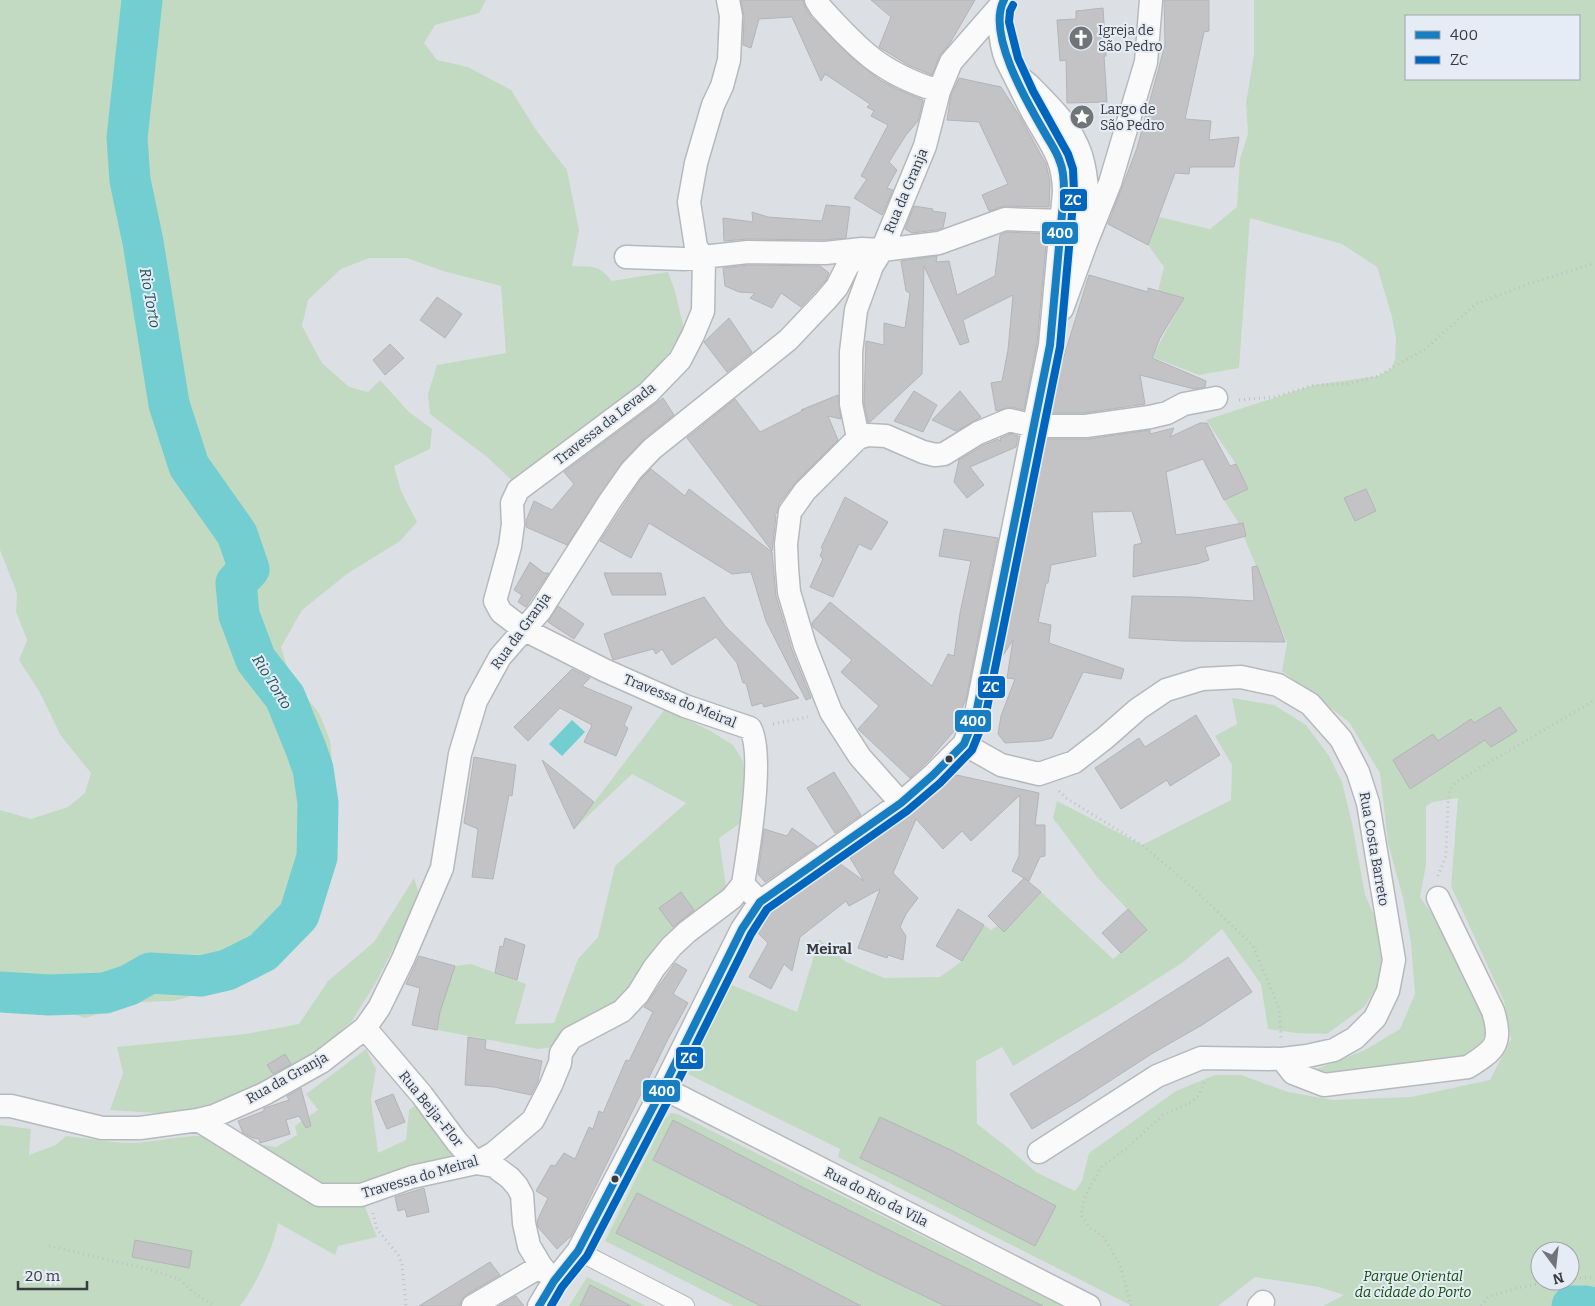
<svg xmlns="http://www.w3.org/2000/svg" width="1595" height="1306" font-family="Bitter,serif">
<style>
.green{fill:#c2dac2;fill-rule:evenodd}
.water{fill:#72ced0}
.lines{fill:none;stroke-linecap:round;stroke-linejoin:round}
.river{stroke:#72ced0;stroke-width:41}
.building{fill:#c3c3c6;stroke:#b3b4b7}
.pedestrian-casing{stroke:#b6b9bc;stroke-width:20}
.minor-casing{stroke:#b6b9bc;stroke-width:25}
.path{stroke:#c0c0c3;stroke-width:3;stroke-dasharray:1 4;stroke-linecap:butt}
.pedestrian{stroke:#fafafb;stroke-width:18}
.minor{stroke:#fafafb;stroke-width:22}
.bus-1-casing{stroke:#e5ecf5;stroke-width:11}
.bus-2-casing{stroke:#e5ecf5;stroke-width:11}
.bus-1{stroke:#187ec2;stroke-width:8}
.bus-2{stroke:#0065bd;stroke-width:8}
.bus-dot{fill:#383b3f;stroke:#e5ecf5;stroke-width:2}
.labels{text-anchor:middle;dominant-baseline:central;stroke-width:4;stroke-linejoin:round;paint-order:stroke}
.poi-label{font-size:14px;fill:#383b3f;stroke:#e5ecf5;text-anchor:start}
.street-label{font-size:14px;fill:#383b3f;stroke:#e5ecf5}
.park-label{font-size:14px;font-style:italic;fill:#124d0a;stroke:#e5ecf5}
.water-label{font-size:15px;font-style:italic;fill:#1c5353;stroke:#e5ecf5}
.neighbourhood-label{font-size:15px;font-weight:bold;fill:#383b3f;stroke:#e5ecf5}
.line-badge{stroke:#e5ecf5;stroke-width:2}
.badge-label{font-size:14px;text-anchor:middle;font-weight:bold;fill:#fff}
</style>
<rect width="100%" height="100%" fill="#dce0e4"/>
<path class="green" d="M0,0H486L479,13L435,25L424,43L437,60L468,67L511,90L536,130L567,170L579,230L572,266C592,267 598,264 612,281L668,272L675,291L684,329L657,371L517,485L487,457L430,414L428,394L437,365L506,353L501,286L443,271L407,258H369L341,269L308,300L302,326L322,363L349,387L368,392L380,380L409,412L432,429L430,449L394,466L401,491L417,522L400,541L347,574L302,610L281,647L290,677L319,713L330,740L338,826L330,881L306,927L288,949L254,978L174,1001L141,1002L85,1018L50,1007L0,1005V810L31,819L68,807L85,793L91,773L61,736L39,691L19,660L27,640L16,612L17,593L0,550Z
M1254,0H1595V1306H1323L1344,1295L1319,1287L1255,1277L1218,1306H1132L838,1157L840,1149L688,1074L727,983L797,1012L819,939L846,962L884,978L940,977L962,961L984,925L991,930L998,925L1004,931L1041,892L1113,959L1147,930L1097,877L1053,818L1057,801L1142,845L1231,800L1232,765L1215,736L1237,724L1232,698L1274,705L1306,725L1329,756L1342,782L1352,823L1365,895L1394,960L1364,1007L1327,1034L1296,1033L1268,1029L1261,984L1222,929L1182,963L1110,1009L1013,1066L1002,1047L976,1061L977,1124L1007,1147L1036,1172L1075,1191L1082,1181L1089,1153L1176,1091L1215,1075H1241L1288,1092L1333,1100L1411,1097L1490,1080L1511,1039L1504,1001L1451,886L1458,798L1433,802L1426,806V865L1420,897L1442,928L1488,1026L1481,1045L1468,1055L1332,1076L1312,1071L1365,1050L1400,1029L1415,994L1411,943L1403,898L1388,843L1380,773L1349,722L1282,671L1287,643L1238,522L1224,500L1248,488L1236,464L1206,420L1314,385L1378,376L1391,369L1395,359L1396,339L1392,317L1377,267L1342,244L1250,218L1239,368L1199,375L1152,357L1184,298L1158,291L1164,267L1148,245L1159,217L1210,229L1237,207L1240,159L1248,134L1246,104L1254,54ZM1406,16H1579V79H1406ZM1540,1251H1570V1281H1540Z
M665,709L709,730L733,745L743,761L747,791L745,820L719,838L727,894L619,1001L556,1047L538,1049L437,1030L440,1012L455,966L471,964L526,984L515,1024L554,1023L578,959L598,937L615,866L686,803L632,774L574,829Z
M414,878L420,897L375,984L352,1021L321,1049L294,1068L222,1104L171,1114L110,1110L123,1073L117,1047L246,1034L299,1024L328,981L374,942Z
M366,1049L376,1069L371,1099L378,1153L406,1140L409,1110L416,1105L462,1162L335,1190L279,1165L244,1142L276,1147L297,1135L295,1126L318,1110L306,1094Z
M671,1113L678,1114L1062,1306H734L605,1241L665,1119Z
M0,1125L31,1129L29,1155L56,1145L66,1136C87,1138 110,1143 132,1143C156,1142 180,1135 205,1136L356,1199L365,1207L377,1237L338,1246L335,1255L278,1223C273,1249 256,1285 240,1306H0Z
M587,1277L646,1306H569Z"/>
<path class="water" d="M572,720L585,732L562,756L549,744Z"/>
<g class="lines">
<path class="river" d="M0,992L49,995L105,993L129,985L150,973L201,976L227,970L263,952L299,915L317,857L318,803L313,769L306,749L285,697L256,660L239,615L236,583L249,569L237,534L189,466L169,404L143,242L130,180L127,138L142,0
M1572,1306H1586"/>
</g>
<path class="building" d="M741,0H803L805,7L811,17L852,58L880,80L897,89L923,100L918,121L906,135L889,162L897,170L887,188L893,190L882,215L854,198L867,179L861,176L888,125L871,116L874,111L867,107L870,104L825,74L821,81L792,17L759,19L751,48L743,45L744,16Z
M871,0H975L950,43L939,57L932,75L908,65L879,47L891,17Z
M1164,0H1209V31L1204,32L1185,119L1211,121L1209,140L1239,137L1234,167H1190L1189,174L1175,173L1148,245L1108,224L1137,148L1165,45Z
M1103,8L1106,56H1104L1107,102L1067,103L1066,60L1060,61L1057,20L1076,19V11Z
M959,78L1001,87L1019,115L1046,164L1050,181L1049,207L1005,206L989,211L982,195L1008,184L979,122L947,120L951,95Z
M826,205L850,207L846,238L824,240L748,239L724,241L723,218L753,222L752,212L768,217L822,221Z
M914,206L933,209L932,211L946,213L943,228L936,230L912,233L905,229Z
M1007,232L1047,234L1037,343L1024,410L1011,407L996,411L991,383L1002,381L1008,350L1013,295L963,320L969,342L960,345L924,266L922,374L870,422H868L864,403L866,341L884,345V323L905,328L910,293L906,291L901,261L937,256L936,262L949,261L957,295L995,276L1000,235Z
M749,265L820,266L829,273L826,280L801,307L781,293L772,308L750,298L755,293L739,292L725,286L723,268Z
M1089,275L1148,292V288L1184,298L1160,338L1152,358L1206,381L1205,387L1194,389L1140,375L1145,404L1085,413H1050L1056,382Z
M437,297L462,314L445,338L420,320Z
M729,318L752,352L727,372L704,342Z
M390,344L404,358L385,375L373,360Z
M914,391L937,405L923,432L894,421Z
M960,391L981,417L956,431L932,420Z
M838,395L841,419L828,416L838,440L796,482L779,504L777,513L774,515L776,516L772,551L687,438L735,399L760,432L804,410H801Z
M663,398L674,415L644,439L622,462L567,545L526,527V521L534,501L552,510L574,484L564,472Z
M1200,423H1207L1230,466L1236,464L1248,489L1224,500L1203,459L1166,472L1176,535L1243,523L1246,536L1205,547L1209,560L1197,564L1133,577L1134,545L1142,543L1132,511L1092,512L1096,556L1051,565L1048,583H1046L1038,622L1051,625L1049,643L1124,669L1121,679L1083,672L1052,738L1040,741L1005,743L998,734L1001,716L1015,679L1007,678L1013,640L1000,660L1024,542H1025L1030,518L1045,439H1088L1150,430V434L1174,428L1170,437Z
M1010,434L1018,436L1016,447L970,467L984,485L967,498L954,482L959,460L984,445L998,439L1001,442L1000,438Z
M651,469L685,496L689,489L772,552L776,596L792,650L811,698L806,700L766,621L751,572L732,574L649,523L631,558L600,541L641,479Z
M1366,489L1376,511L1355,521L1344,498Z
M845,497L888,522L871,550L859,544L833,597L810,587L823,559L820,556L823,549L821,548Z
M944,529L998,538L966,699L958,717L960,718L955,730L929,760L910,778L858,729L879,706L841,672L852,660L813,627L812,623L830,602L932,686L948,654L954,656L960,613L971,561L939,556Z
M530,562L544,573H549L526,607L518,602L522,595L514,590Z
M1257,566L1285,642L1181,641L1129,638L1132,596L1191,597L1254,601L1252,567Z
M604,573H661L666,595H612Z
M704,597L725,626L799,698L764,707L762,703L752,706L746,683H743L737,663L716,637L672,665L662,649L656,654L653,649L613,660L604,634Z
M558,606L584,624L574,639L548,622Z
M572,669L590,678L582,686L632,707L624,725L628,728L616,756L584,742L592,725L560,708L528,741L514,727Z
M1500,707L1517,731L1491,747L1485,740L1410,789L1393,760L1433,734L1438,741L1471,719L1474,723Z
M1196,715L1220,755L1170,786L1167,780L1121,809L1095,768L1139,738L1145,747Z
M474,757L516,765L512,796L509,795L493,879L472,877L478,829L464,823Z
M542,760L594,802L574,829Z
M834,772L861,815L835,833L807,788Z
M952,774L1039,793L1035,825H1045V856L1040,857L1029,881L1012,871L1019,856L1020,795L971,841L962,831L943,849L916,819L893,873L918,898L906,914L900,927L906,936L903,960L888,955L887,958L858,948L880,889L849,906L846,901L800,937L792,971L784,964L771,989L749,977L768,943L756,931L770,911L839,863L864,881L849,856L932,797L930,795Z
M792,828L817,846L765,882L758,874L764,829L787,836Z
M1024,878L1041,892L1004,932L988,916Z
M681,892L694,910L673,927L659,908Z
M958,909L984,925L962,961L936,946Z
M1128,909L1147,930L1121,953L1102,933Z
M505,938L525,945L517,980L495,973L500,946L503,947Z
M419,956L455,966L440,1012L437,1030L412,1025L420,988L406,984Z
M1228,957L1252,992L1202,1025L1153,1053L1082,1099L1032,1129L1010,1094Z
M675,963L687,970L673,994L688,1003L667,1041L571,1236L557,1249L538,1227L537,1221L548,1198L536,1191L551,1165L555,1166L564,1153L575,1159L589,1127L593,1129L599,1111L603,1113L626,1060L629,1061L653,1012L644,1007Z
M468,1037L486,1040L485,1049L542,1061L538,1081L531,1095L494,1087L465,1085Z
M285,1054L291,1064L273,1074L267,1065Z
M301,1088L311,1126L306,1128L299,1116L286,1120L290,1134L260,1143L259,1139L253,1138L243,1133L238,1121L264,1111V1108L268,1107L289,1100L287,1096Z
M393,1094L405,1122L387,1129L375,1101Z
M880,1117L953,1151L1056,1206L1035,1246L906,1180L860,1158Z
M673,1120L804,1188L1043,1306H945L876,1273L653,1160Z
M424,1188L429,1212L407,1217L405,1209L398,1211L395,1197Z
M637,1193L792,1270L861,1306H761L616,1233Z
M135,1240L192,1251L189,1268L132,1257Z
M490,1262L500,1275L466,1295L461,1300L460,1306H419Z
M590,1285L631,1306H580Z
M516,1296L524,1306H499Z"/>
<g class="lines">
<defs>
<path id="pedestrian" d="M578,1251L685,1306"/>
<path id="minor" d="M728,0L731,16L729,60L722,86L713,105L696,163L689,202L696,247L704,258L703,311L693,335L680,360L648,393L518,490L512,503L513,524L510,546L495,601L501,612L523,629L604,670L685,706L750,728C765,753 748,853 743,884L760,902
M816,0L821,8C859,50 882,74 939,91
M1004,0C995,13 1001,53 1010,67C1014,73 1023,80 1029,85C1050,106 1072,127 1081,155C1090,184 1087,214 1086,243L1110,183L1146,62L1151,0
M626,257L684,259L748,252L825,253L862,249
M1062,309L1086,243
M858,438L868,435L886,436L923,452L935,455L944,454L978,433L1009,420L1034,426H1086L1150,417L1167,413L1184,404L1216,398
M964,744L1001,765L1039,774L1074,762L1105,738L1138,709L1166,690L1202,679L1241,677L1278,685L1310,704L1341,739L1358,772L1368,803L1394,960L1388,991L1375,1018L1355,1038L1334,1050L1307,1056L1282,1059L1201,1058L1157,1076L1039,1152
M901,803L860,757L831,712L805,646L789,592L787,568L786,544L790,512L805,491L858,438L851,404V352L856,310L872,266L882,250L925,146L939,91L951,62L1000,6
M365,1028L422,1095L457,1142L476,1163L494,1166L510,1178L517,1186L522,1195L524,1223L529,1246L541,1266L554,1281
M1282,1059L1293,1073L1324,1085L1468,1067C1495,1050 1503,1044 1493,1011L1438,898
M663,1088L1089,1306
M0,1106H11L102,1128H140L198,1120L214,1116L264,1094L321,1062L365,1028L379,1008L403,959L442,868L460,754L476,701L500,657L540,611L610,501L631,471L652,449L788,340L825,301L837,287L847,267L862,249L882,250L939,243L1005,219L1062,221
M198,1120L319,1195H361L412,1177L476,1163L494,1153L533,1120L551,1085L560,1063L561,1053L571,1038L622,1011L638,994L654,968L671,947L687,932L732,898L743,884
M473,1306L541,1266
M539,1306L554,1281L578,1251L663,1088L742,929L760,902L901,803L933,775L964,744L976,714L1050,345L1064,192C1064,157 1049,142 1033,113C1025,98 1018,82 1010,67
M1259,1306L1263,1302"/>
</defs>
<use href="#pedestrian" class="pedestrian-casing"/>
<use href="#minor" class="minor-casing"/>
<path class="path" d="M1239,400L1275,397L1314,385L1347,384L1378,376L1425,349L1476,304L1528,284L1595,263
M773,724L808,717
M1059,791L1066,798L1142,845L1194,889L1253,946L1279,1008L1281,1038
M1438,876L1446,856L1448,802L1450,789L1456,782L1595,700
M373,1213L377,1229L399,1256L402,1265L406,1306
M49,1246L148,1269L179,1279L193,1292L214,1306
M1570,1279L1595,1277
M1131,1306L1120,1265L1103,1236L1090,1228L1081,1215L1085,1196L1102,1166L1126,1149L1163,1115L1192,1102L1199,1095L1205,1081
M1481,1306L1488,1297L1517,1288L1553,1281"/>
<use href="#pedestrian" class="pedestrian"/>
<use href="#minor" class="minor"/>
<defs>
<path id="bus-1" d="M539,1306L554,1281L578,1251L663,1088L742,929L760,902L901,803L933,775L964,744L976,714L1050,345L1064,192C1064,182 1064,171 1060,162C1057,152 1051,144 1046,135C1028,104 986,34 1004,0"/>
<path id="bus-2" d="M551,1306L562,1287L587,1256L672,1093L751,934L767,909L907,811L940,783L972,750L985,718L1060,347L1074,192L1073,169L1068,154L1033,91L1018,58L1009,22L1010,11L1013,5"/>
</defs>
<use href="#bus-1" class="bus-1-casing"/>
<use href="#bus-2" class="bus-2-casing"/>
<use href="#bus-1" class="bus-1"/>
<use href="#bus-2" class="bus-2"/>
</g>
<defs>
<symbol id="church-disc" viewBox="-11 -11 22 22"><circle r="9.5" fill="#717579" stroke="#e5ecf5"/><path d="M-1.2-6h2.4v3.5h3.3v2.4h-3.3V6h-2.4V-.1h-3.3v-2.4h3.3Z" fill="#fff"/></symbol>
<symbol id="sight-disc" viewBox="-11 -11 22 22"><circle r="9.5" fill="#717579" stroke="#e5ecf5"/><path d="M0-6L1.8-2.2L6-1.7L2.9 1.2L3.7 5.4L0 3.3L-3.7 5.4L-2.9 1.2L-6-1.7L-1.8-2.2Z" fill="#fff"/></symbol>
</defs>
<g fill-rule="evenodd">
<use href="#church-disc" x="1067" y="24" width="28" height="28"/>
<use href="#sight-disc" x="1068" y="103" width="28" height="28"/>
</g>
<g class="bus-dot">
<circle cx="949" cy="759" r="4.5"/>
<circle cx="615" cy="1179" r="4.5"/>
</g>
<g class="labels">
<g class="poi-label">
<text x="1098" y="30">Igreja de<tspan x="1098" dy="16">São Pedro</tspan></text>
<text x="1100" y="109">Largo de<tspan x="1100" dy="16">São Pedro</tspan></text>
</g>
<g class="street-label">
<text transform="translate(906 191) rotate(-67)">Rua da Granja</text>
<text transform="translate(605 424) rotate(-38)">Travessa da Levada</text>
<text transform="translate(521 631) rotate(-54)">Rua da Granja</text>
<text transform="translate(680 701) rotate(22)">Travessa do Meiral</text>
<text transform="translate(1374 849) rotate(80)">Rua Costa Barreto</text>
<text transform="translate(287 1078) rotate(-29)">Rua da Granja</text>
<text transform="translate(431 1109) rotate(51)">Rua Beija-Flor</text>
<text transform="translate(420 1177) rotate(-16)">Travessa do Meiral</text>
<text transform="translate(876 1197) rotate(27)">Rua do Rio da Vila</text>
</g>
<g class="park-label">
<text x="1413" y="1276">Parque Oriental<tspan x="1413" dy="16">da cidade do Porto</tspan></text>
</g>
<g class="water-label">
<text transform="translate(150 298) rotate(80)">Rio Torto</text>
<text transform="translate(272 682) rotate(58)">Rio Torto</text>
</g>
<g class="neighbourhood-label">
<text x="829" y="949">Meiral</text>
</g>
</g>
<g class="line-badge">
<rect x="1059" y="188" width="29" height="24" rx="5" fill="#0065bd"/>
<rect x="1041" y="221" width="38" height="24" rx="5" fill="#187ec2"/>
<rect x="977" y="675" width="29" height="24" rx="5" fill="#0065bd"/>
<rect x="954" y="709" width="38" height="24" rx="5" fill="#187ec2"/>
<rect x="675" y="1046" width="29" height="24" rx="5" fill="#0065bd"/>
<rect x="642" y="1079" width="39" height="24" rx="5" fill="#187ec2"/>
</g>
<g class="badge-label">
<text x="1073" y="205">ZC</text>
<text x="1060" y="238">400</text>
<text x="991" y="692">ZC</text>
<text x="973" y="726">400</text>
<text x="689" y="1063">ZC</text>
<text x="662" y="1096">400</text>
</g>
<rect x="1405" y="15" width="175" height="65" fill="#e5ecf5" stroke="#a0a5ac"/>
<rect x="1415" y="31" width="25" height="8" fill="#187ec2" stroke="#a0a5ac"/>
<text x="1450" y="40" font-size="15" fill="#383b3f">400</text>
<rect x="1415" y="56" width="25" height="8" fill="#0065bd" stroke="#a0a5ac"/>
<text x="1450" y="65" font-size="15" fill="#383b3f">ZC</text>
<g transform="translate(1555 1266) rotate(165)"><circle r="24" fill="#e5ecf5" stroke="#a0a5ac"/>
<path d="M0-4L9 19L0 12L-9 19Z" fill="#717579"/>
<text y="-8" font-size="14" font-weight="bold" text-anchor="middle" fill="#383b3f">N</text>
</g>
<path d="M18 1281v8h69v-8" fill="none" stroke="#383b3f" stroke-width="2.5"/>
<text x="25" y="1281" font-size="15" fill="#383b3f" stroke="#e5ecf5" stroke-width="4" paint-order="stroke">20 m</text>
</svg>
